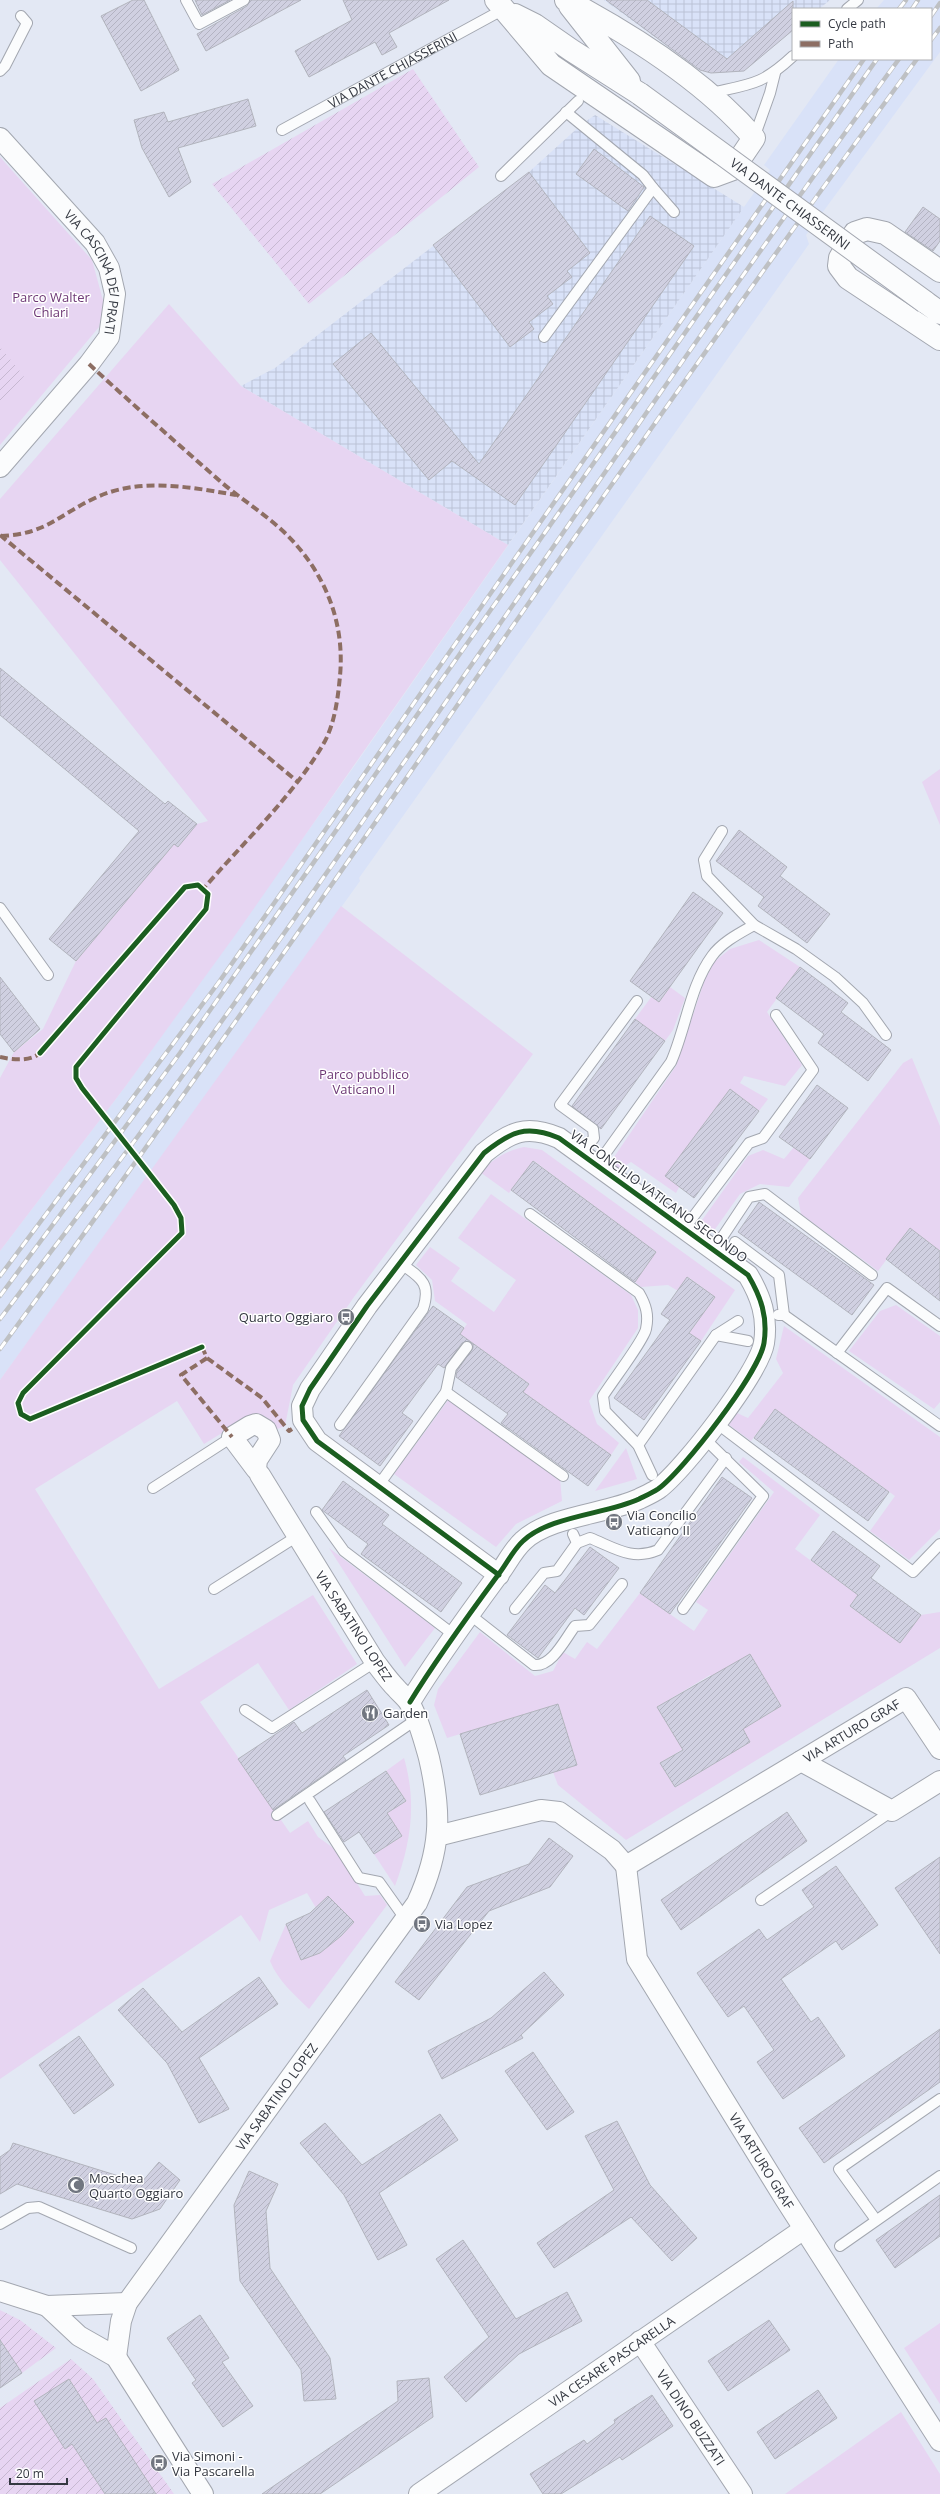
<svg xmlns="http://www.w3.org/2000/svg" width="940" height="2494" font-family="'Open Sans',sans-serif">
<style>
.built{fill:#d9e2f8}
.industrial{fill:url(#industrial-grid)}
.green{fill:#e7d5f2;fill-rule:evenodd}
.garden{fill:url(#garden-furrows)}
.building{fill:url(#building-hatch);stroke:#b2b4bd}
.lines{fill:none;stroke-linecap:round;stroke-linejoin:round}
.lane-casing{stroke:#a3a7b0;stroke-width:12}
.street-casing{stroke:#a3a7b0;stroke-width:22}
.secondary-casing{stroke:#a3a7b0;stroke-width:24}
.lane{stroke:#fbfcfd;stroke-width:10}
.street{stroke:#fbfcfd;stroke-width:20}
.secondary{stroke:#fbfcfd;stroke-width:22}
.rail-casing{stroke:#bec0c3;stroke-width:4.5}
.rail{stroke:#fff;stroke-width:3;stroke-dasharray:9;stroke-linecap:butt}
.secondary-bridge-casing{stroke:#a3a7b0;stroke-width:24;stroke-linecap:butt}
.secondary-bridge{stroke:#fbfcfd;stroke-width:22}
.quiet{stroke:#8d6e63;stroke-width:4;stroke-dasharray:8 4;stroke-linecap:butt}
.cycleway-casing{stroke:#fff;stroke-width:8}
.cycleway{stroke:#1b5e20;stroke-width:5}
.labels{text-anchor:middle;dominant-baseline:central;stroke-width:3;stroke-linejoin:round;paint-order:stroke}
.street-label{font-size:13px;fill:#343841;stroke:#fff}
.park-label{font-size:13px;fill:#6d3875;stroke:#fff}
.poi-label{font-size:13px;fill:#343841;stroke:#fff;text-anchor:start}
</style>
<defs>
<pattern id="industrial-grid" width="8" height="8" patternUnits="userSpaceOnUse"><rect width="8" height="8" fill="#d9e2f8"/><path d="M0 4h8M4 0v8" fill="none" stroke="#bbc3d6"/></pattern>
<pattern id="garden-furrows" width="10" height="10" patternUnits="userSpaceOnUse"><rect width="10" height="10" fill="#e7d5f2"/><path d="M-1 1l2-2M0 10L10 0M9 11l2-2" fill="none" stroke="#c7b8d1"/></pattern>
<pattern id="building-hatch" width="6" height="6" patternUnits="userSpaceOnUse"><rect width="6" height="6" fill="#d0d0e1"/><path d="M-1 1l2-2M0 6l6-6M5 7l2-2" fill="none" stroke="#b3b3c2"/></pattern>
</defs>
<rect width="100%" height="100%" fill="#e3e8f4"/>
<path class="built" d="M884,0H940V52L806,235L809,244L359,878L360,881L165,1153L0,1380V1251L125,1087L353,768L744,207L770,170L764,165L839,59H931V9H876Z"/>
<path class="industrial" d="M604,0H830L819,9H793V30L744,71L716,73L700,70Z
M595,115L744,207L508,545L241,386L275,368L529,172L582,124Z"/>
<path class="green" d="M0,157L92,260L104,304L99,327L0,445Z
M169,304L241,386L508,545L236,934L125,1087L0,1251V1078L14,1052L43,1029L76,961L174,844L178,847L197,824L208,821L0,560V499Z
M940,769V825L922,782Z
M341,906L533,1054L354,1297L293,1385L285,1426L272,1431L253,1414L204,1444L177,1401L35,1489L159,1689L313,1595L357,1664L289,1710L258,1663L200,1702L290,1833L308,1821L318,1837L336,1850L365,1896L380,1895L387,1905L309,2009C294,1994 278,1981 270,1961L286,1924L301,1960C324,1952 338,1939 354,1922L328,1896L316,1908L307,1893L269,1910L260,1942L241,1915L0,2079V1380Z
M759,940L800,967L767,1012L802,1065L785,1086L744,1076L740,1083L768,1099L759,1111L730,1089L676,1193L631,1162L620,1169L610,1163L676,1066L705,979L715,961L730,949Z
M670,987L685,998L673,1030L665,1041L635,1019L652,996L659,1002Z
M912,1058L940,1126V1251L910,1228L878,1271L801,1214L798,1198L903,1063Z
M524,1147L542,1150L735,1290L701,1341L689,1333L715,1297L688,1277L678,1291L668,1285L641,1287L635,1282L656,1252L534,1161L509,1193L480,1172C494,1159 505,1151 524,1147Z
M794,1147L810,1159L789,1187L760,1184L740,1194L713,1232L700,1223L748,1156L763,1150L784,1159Z
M491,1194L631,1295L638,1310V1328L589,1401L597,1424L619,1443L611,1455L523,1392L529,1384L481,1349L477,1354L457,1338L467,1324L435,1301L432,1280L416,1265L430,1247L460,1268L451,1281L494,1312L516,1280L458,1238Z
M896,1305L940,1336V1402L934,1409L849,1351L880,1311Z
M784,1326L940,1437V1529L909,1560L870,1531L895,1496L775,1409L751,1441L728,1424L737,1413L748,1418L783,1373L776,1359Z
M449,1399L560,1478L562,1501L516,1524L496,1547L394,1474Z
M626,1448L637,1479L595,1491Z
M743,1457L820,1515L795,1549L858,1595L850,1606L900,1643L921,1615L940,1612V1648L626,1840L558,1785L553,1772L577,1765L558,1704L447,1738L434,1705L438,1689L480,1632L535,1676L553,1671L563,1652L575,1659L587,1642L597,1649L640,1593L694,1631L708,1610L696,1602L774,1492L739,1462ZM750,1654L781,1706L760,1719L751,1706L735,1716L750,1742L675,1787L660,1763L698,1740L688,1723L672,1732L657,1707L710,1675L724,1698L728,1667Z
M329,1548L435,1628L405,1667Z
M404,1758C417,1803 411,1843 395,1886L374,1854L402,1836L387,1813L406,1801L386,1771Z
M940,2323V2404L904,2348Z
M901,2412L940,2474V2494H785Z"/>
<path class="garden" d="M413,69L479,167L309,304L212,184Z
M0,347L24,376L0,405Z
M0,2310L20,2320L56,2348L22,2373L0,2340Z
M71,2359L93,2379L174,2494H0V2408Z"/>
<path class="building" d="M133,0H144L179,70L141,91L101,16Z
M195,0H230L202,15Z
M250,0H301L206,51L197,34L247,6Z
M343,0H449L389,33L397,47L382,55L375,42L309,77L295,51L352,20Z
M606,0H647L727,59L793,1V30L744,71L711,73L700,70Z
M248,99L256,126L178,148L191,182L169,197L142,148L134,120L164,112L168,122Z
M594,149L644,187L628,211L576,174Z
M529,172L590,253L567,271L572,277L547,296L553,304L529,322L534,329L510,347L433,245Z
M923,207L940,219V241L933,251L905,232Z
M650,216L694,246L515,505L452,461L429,480L333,364L371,333L479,464Z
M0,668L165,804L168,801L197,824L178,847L174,844L76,961L49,939L139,831L0,715Z
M739,830L787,867L780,876L830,914L807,943L758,906L764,897L716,861Z
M693,892L723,913L659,1002L630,981Z
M800,967L848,1003L841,1012L891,1050L868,1081L818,1043L824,1034L776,998Z
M0,977L40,1029L14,1052L0,1034Z
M635,1019L665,1041L601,1129L572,1106Z
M817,1085L848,1108L810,1159L779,1137Z
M730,1089L759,1111L694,1198L665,1176Z
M533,1161L656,1252L635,1282L511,1190Z
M759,1202L874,1285L852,1315L738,1232Z
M910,1228L940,1251V1301L886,1259Z
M687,1277L715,1297L689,1333L701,1341L644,1420L614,1398L670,1320L661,1314Z
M433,1306L464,1328L460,1334L529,1384L523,1392L611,1455L588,1486L501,1423L508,1414L456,1377L457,1371L473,1348V1344L468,1341L462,1343L444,1368L438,1364L402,1413L413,1421L380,1466L339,1436Z
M775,1409L889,1492L868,1521L754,1438Z
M722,1477L752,1498L670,1614L640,1593Z
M343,1481L389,1515L382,1524L462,1583L441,1612L361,1554L368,1544L322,1510Z
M833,1531L880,1566L871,1578L921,1615L900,1643L850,1606L858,1595L811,1560Z
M590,1547L619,1568L584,1615L575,1608L538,1658L507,1635L545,1585L555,1593Z
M750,1654L781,1706L743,1729L750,1742L675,1787L660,1763L683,1750L657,1707Z
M367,1690L389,1725L343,1756L346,1760L273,1810L238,1759L294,1722L302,1733Z
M558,1704L577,1765L480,1795L460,1734Z
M386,1771L406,1801L387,1813L402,1836L374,1854L359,1832L344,1842L324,1812Z
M787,1812L807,1841L681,1930L661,1900Z
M549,1838L573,1856L550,1887L489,1911L419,2000L395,1982L467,1887L529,1864Z
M940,1857V1954L895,1888Z
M836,1866L878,1925L842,1950L836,1941L781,1979L811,2022L818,2017L845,2056L783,2099L757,2062L774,2050L744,2006L728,2017L697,1973L759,1929L767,1940L814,1907L802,1890Z
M328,1896L354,1922L341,1936L320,1953L301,1960L286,1924L310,1913Z
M544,1972L564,1995L521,2035L523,2038L442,2079L428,2051L491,2018Z
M259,1977L278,2004L199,2058L229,2109L199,2123L167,2063L118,2010L143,1988L182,2032Z
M940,2029V2082L824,2163L799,2128Z
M79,2036L114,2085L74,2114L39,2065Z
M533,2052L574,2112L547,2130L505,2071Z
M440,2114L458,2140L379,2193L407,2245L378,2260L344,2195L300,2143L325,2123L362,2165Z
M617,2121L650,2185L697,2238L672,2261L631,2217L554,2268L537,2243L614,2190L585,2136Z
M13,2143L141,2183L159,2162L180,2180L160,2209L132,2219L17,2184L0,2194V2157L10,2150Z
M249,2171L278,2184L266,2211L270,2268L330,2358L336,2399L304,2401L301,2370L240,2281L234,2205Z
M940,2195V2236L895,2268L876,2240Z
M463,2240L516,2319L567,2292L582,2321L519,2354L466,2402L444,2377L489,2337L436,2259Z
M200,2315L229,2358L222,2362L253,2406L223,2427L192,2383L196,2380L167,2338Z
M769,2320L790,2350L728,2391L708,2361Z
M0,2340L22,2373L0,2388Z
M429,2378L433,2417L320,2494H262L398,2401L397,2381Z
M69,2379L97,2423L106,2418L156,2494H105L72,2444L65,2449L34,2401Z
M818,2390L837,2418L775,2459L757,2432Z
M652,2395L673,2426L622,2460L620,2457L561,2494H543L530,2474L584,2440L587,2444L615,2423L614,2420Z"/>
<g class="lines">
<defs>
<g id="lane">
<path d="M186,0L199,24L244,0"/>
<path d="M847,9L858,0"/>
<path d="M0,71L5,66L27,23L21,16"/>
<path d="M711,93C751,84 762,85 793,56"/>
<path id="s1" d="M282,130L504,9"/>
<path d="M754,138L770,93L775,73"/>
<path d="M501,176L578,101"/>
<path d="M653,188L674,212"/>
<path d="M544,337L653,188L643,175L566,112"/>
<path d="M722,831L704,860L707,876L754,925L796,949L835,977L863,1003L886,1035"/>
<path d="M0,908L48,975"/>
<path d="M581,1153L594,1138L593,1129L560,1105L637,1001"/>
<path d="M597,1165L671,1062C686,1028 690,986 712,956C722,942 740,933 754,925"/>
<path d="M530,1214L639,1293C646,1305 649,1315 646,1329C644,1340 611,1383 603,1396L605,1411L638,1445L652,1475"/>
<path d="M690,1221L749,1143L763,1138L813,1070L776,1015"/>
<path d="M719,1242L749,1197L765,1194L872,1275"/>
<path d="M735,1242L779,1275L784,1315"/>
<path d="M778,1315H784L940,1426"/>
<path d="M716,1335L748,1341"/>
<path d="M837,1353L887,1288L940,1326"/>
<path d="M446,1392L563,1476"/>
<path d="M715,1422L913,1572L940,1544"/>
<path d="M340,1425L423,1309C432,1282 419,1277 400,1263"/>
<path d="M638,1445L716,1335L738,1321"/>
<path d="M378,1486L446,1392L451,1368L467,1347"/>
<path d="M153,1488L232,1437"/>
<path d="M316,1512L344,1551L454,1635"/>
<path d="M577,1543L590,1538C615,1548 632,1561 658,1550L726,1458"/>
<path d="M214,1589L296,1537"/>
<path d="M515,1609L544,1573L557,1571L577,1543L573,1534"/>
<path d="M683,1609L763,1496L704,1438"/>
<path d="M469,1614L534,1665C552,1667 565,1639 575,1626L589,1625L622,1584"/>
<path d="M245,1710L272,1728L375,1662"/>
<path d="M310,1801L359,1878L379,1882L406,1920"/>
<path d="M277,1815L417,1719"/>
<path d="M761,1900L892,1811"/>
<path d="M876,2220L839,2169L940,2099"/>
<path d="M0,2224L28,2208L39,2207L131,2248"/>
<path d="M840,2246L940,2176"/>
</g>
<g id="street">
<path id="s2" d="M0,138L95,243L109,268L115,294L109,337L89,364L0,467"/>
<path d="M256,1424L266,1430L270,1440L257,1460L256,1469L232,1437L250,1426Z"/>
<path d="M410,1702C437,1658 467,1617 498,1575C506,1565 513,1550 523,1541C549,1516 607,1514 639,1499C645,1496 652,1493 658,1489C683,1471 759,1373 764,1343C768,1317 761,1297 748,1275L559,1138C526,1124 510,1132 484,1153L367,1306L310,1389L302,1406L303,1420L317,1441L499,1575"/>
<path d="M801,1761L892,1811L940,1781"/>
<path d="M437,1836L541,1810L559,1812L612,1850L626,1866"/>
<path id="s3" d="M626,1866L637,1959L785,2199L940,2441"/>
<path id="s4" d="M626,1866L906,1698L940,1749"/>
<path d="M0,2291L47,2306L127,2303"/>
<path d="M47,2306L79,2336L116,2357L203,2494"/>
<path id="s5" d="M640,2341L742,2494"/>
<path id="s6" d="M116,2357L121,2321L127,2303L417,1903C441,1850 442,1814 429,1758C424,1740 419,1720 410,1704C407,1698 400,1693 396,1688C388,1680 382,1671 375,1662L260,1475"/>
<path id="s7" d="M419,2494L804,2229"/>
</g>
<path id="secondary" d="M496,0L551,65L714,176L733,169L754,138C705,81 632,35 566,0
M570,6L629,81
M515,15L535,25L571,50L640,94
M940,271L885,233L867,229L855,233L840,258L839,266L848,278L940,339
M925,302L940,313"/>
</defs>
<use href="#lane" class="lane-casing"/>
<use href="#street" class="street-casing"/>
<use href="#secondary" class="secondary-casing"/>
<use href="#lane" class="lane"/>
<use href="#street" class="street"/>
<use href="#secondary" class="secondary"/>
<defs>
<path id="rail" d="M899,9L906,0
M912,9L918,0
M931,16L940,3
M931,40L940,28
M0,1276L219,982L864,59
M0,1296L180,1053L877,59
M0,1319C64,1234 129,1150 191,1064C431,731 656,389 899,59
M0,1349C312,924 604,484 917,59"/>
</defs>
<use href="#rail" class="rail-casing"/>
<use href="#rail" class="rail"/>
<defs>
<g id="secondary-bridge">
<path id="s8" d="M640,94L925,302"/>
</g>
</defs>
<use href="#secondary-bridge" class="secondary-bridge-casing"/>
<use href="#secondary-bridge" class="secondary-bridge"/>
<path class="quiet" d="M89,364C132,404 177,443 221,482C242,500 267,515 287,535C325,573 345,622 340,676C338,697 335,722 325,741C296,793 243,843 204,888
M0,535L298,782
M1,536C47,534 58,515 95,498C139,477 190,487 236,495
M0,1057C13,1060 33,1062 42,1051
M202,1347L207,1358L262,1398L289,1431L292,1429
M207,1358L181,1375L232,1437"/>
<defs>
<path id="cycleway" d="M40,1053L185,887L198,885L208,894L206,909L76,1067V1078L82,1088L174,1205L181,1218L182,1233L23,1393L18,1403L21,1414L30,1419L202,1347
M410,1702C437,1658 467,1617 498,1575C506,1565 513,1550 523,1541C549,1516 607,1514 639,1499C645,1496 652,1493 658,1489C683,1471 759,1373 764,1343C768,1317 761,1297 748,1275L559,1138C526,1124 510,1132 484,1153L367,1306L310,1389L302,1406L303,1420L317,1441L499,1575"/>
</defs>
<use href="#cycleway" class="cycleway-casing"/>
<use href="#cycleway" class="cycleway"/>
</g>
<defs>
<symbol id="bus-disc" viewBox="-11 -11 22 22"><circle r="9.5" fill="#717680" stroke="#fff"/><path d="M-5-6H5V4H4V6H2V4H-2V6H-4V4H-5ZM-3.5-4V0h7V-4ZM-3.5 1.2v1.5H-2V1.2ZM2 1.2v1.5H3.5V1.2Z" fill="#fff"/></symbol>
<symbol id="restaurant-disc" viewBox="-11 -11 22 22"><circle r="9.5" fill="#717680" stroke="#fff"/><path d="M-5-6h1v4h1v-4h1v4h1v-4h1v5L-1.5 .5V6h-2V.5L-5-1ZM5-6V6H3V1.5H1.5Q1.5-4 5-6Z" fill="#fff"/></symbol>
<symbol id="mosque-disc" viewBox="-11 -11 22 22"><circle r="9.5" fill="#717680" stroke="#fff"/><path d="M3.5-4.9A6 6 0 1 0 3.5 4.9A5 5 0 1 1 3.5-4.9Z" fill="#fff"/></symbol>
</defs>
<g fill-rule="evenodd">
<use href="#bus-disc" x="336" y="1307" width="20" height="20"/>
<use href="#bus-disc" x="604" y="1512" width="20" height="20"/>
<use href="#restaurant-disc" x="360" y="1703" width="20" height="20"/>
<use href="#bus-disc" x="412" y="1914" width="20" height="20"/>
<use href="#mosque-disc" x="66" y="2175" width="20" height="20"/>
<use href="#bus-disc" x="149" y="2453" width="20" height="20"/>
</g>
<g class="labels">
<g class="street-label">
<text stroke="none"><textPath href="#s1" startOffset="126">VIA DANTE CHIASSERINI</textPath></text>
<text stroke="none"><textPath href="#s8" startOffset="186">VIA DANTE CHIASSERINI</textPath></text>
<text stroke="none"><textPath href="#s2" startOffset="169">VIA CASCINA DEI PRATI</textPath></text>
<text transform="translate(659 1196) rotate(36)">VIA CONCILIO VATICANO SECONDO</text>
<text transform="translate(354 1626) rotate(57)">VIA SABATINO LOPEZ</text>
<text stroke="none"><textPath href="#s4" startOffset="263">VIA ARTURO GRAF</textPath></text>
<text stroke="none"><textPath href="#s6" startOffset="310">VIA SABATINO LOPEZ</textPath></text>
<text stroke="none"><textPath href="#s3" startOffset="331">VIA ARTURO GRAF</textPath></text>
<text stroke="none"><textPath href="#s7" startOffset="234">VIA CESARE PASCARELLA</textPath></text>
<text stroke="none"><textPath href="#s5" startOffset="92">VIA DINO BUZZATI</textPath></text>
</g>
<g class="park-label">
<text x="51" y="297">Parco Walter<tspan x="51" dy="15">Chiari</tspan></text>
<text x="364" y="1074">Parco pubblico<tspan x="364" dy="15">Vaticano II</tspan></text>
</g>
<g class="poi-label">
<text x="333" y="1317" text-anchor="end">Quarto Oggiaro</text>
<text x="627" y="1515">Via Concilio<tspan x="627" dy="15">Vaticano II</tspan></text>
<text x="383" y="1713">Garden</text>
<text x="435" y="1924">Via Lopez</text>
<text x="89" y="2178">Moschea<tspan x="89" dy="15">Quarto Oggiaro</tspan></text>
<text x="172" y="2456">Via Simoni -<tspan x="172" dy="15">Via Pascarella</tspan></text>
</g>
</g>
<rect x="792" y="8" width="140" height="52" fill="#ffffff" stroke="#aeafb3"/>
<rect x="800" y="21" width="20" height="6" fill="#1b5e20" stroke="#aeafb3"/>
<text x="828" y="28" font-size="12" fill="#343841">Cycle path</text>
<rect x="800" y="41" width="20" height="6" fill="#8d6e63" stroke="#aeafb3"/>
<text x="828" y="48" font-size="12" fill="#343841">Path</text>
<path d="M10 2478v6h57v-6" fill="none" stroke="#343841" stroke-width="2"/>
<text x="16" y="2478" font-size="12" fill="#343841" stroke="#ffffff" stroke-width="3" paint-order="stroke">20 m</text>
</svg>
